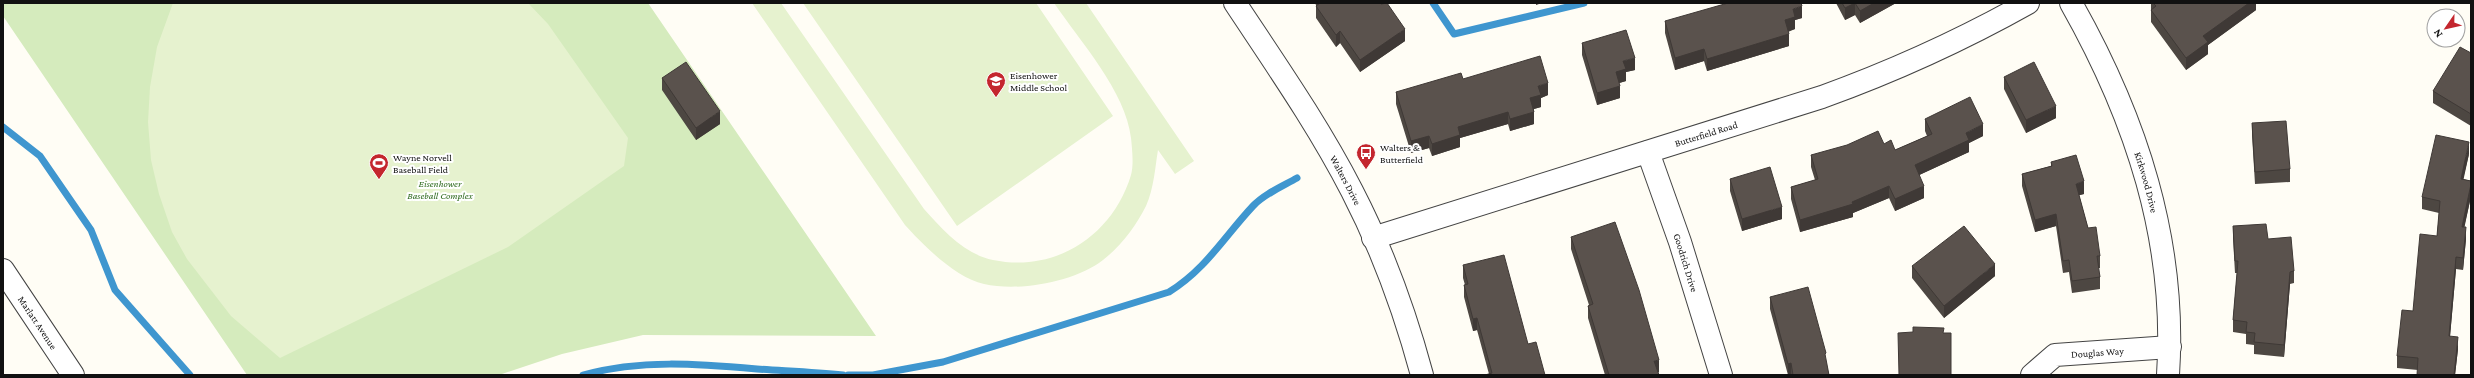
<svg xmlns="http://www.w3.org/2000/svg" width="2474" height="378" font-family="'Crimson Pro',serif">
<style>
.green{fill:#d5ebbd}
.pitch{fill:#e6f2cf}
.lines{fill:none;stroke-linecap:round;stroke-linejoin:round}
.stream{stroke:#3f96cf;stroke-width:7}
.minor-casing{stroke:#444;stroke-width:24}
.tertiary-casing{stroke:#444;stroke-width:24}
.minor{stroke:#fff;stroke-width:22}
.tertiary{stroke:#fff;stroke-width:22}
.wall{fill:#4d4742}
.shaded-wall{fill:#3f3936}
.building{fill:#5a524d;stroke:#3f3936}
.labels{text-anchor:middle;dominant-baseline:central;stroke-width:4;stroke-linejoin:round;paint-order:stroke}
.poi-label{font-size:10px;fill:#111;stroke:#fff;text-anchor:start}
.street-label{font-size:10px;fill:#111;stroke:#fff}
.park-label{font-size:10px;font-style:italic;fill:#2f6b1f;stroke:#fff}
</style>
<rect width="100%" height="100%" fill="#fffdf5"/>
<path class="green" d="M3,3H648L876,336L643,335L562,354L499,375H247L3,16Z"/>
<path class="pitch" d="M173,3H528L548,24L628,138L624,166L508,247L280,358L231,316L187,259L172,232L159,194L151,160L148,122L150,87L157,47Z
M752,3H781L924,209C943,230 964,254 993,260C1056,273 1113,235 1131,175C1134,165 1132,148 1131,138C1126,92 1080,41 1054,3H1086L1194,161L1175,174L1158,150C1155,168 1154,188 1146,206C1136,226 1121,246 1103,260C1075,282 1019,292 984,284C956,278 924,246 905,225Z
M803,3H1036L1113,116L957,226Z"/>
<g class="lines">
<path class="stream" d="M1433,3L1454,34L1584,3
M3,127L40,156L91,230L115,290L190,375
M583,375C640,359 699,364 757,369C786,371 814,372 843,375
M848,375H873L943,362L1169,292C1206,269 1224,237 1253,206C1264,194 1283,186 1297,178"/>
<defs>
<g id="minor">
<path id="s1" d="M1235,3C1276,65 1318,125 1352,191C1382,249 1405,312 1422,375"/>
<path id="s2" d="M2071,3C2136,118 2177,241 2168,375"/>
<path id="s3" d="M1648,152L1680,242L1721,375"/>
<path id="s4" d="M1373,238L1822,97C1894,71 1962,40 2028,3"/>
<path id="s5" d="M2032,375L2055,355L2170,347"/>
</g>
<g id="tertiary">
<path id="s6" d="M3,270L73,375"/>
</g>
</defs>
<use href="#minor" class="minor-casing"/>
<use href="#tertiary" class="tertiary-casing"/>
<use href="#minor" class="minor"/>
<use href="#tertiary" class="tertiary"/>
</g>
<path class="wall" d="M1315,3H1380L1405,41L1360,72L1340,43L1336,47L1316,18V5Z
M1836,3H1896L1860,23L1855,15L1845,20Z
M2151,3H2256V10L2208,45V54L2186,70L2151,22Z
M1802,18L1795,20V29L1788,32L1789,46L1707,71L1704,61L1675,70L1665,33V21Z
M1582,43L1635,70L1626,72V81L1619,83L1620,98L1597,105L1582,55Z
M2471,53V126L2433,103V91Z
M2004,77L2056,118L2026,133L2004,89Z
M662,78L720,124L696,140L662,90Z
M1396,92L1548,95L1541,98V107L1534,109V124L1510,131L1508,124L1460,138V147L1432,156L1429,148L1411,153L1396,104Z
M1925,119L1983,136L1969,143V152L1919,175L1924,198L1895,211L1889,198L1853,213V217L1800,232L1791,199V187L1815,180L1811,167V155L1884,144L1895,150L1927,136L1925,131Z
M2252,123L2290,169V182L2255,184L2252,135Z
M2469,154L2463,179L2471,181V197L2464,227L2466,239L2463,270L2456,269L2450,336L2458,349L2455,375H2417L2418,370L2397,368V356L2413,311L2437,236L2439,213L2422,209V197Z
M2051,162L2084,194L2079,195L2088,228L2100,256V268H2098L2100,277V289L2072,293L2069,272L2063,273L2056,226L2035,232L2022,186V174L2051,166Z
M1730,179L1782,219L1742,231L1730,191Z
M2233,226L2268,239L2294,271V283L2290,284L2284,357L2254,354V345L2246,344V334L2233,332V320L2237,273H2235L2233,238Z
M1571,237L1659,372H1658L1659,375H1605L1588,318V306L1589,305L1571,249Z
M1463,265L1528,344L1545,375L1489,374L1477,330L1473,331L1464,297V285H1465L1463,278Z
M1912,266L1995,276L1944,318L1912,278Z
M1770,297L1826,361L1829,375H1788L1770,309Z"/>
<path class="shaded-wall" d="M1536,3H1542L1536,5Z
M1855,3V15L1845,20V8Z
M1874,3H1896L1860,23V11Z
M2249,3H2256V10L2208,45V54L2186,70V58L2203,36Z
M1802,6V18L1795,20V29L1785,32V20L1793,9Z
M1405,29V41L1360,72V60Z
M1340,31V43L1336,47V35Z
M1789,34V46L1707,71V59Z
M1704,49V61L1675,70V58Z
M1635,58V70L1626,72V81L1616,84V72L1623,61Z
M1548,83V95L1541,98V107L1530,110V98L1538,86Z
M1620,86V98L1597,105V93Z
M2056,106V118L2026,133V120Z
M720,111V124L696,140V128Z
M1508,112V124L1460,138V147L1432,156V144L1458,127Z
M1534,112V124L1510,131V119Z
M1983,124V136L1969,143V152L1915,177V165L1966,133Z
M1429,136V148L1411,153V141Z
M2469,142V154L2461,191V179Z
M2084,181V194L2076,196V184Z
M2471,184V196L2462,239V227Z
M1889,186V198L1853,213V217L1800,232V220L1852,202Z
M1924,186V198L1895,211V199Z
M1782,207V219L1742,231V219Z
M2056,214V226L2035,232V220Z
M2466,227V239L2463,270V258Z
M2456,257V269L2449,348V336Z
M1995,264V276L1944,318V306Z
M2290,272V284L2284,357V345Z
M1477,318V330L1473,331V319Z
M2458,337V349L2455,375H2454Z
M1659,360V372L1654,373V361Z
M1791,363V375H1788V364Z"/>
<path class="building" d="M1320,3H1380L1381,4L1387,3L1405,29L1360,60L1340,31L1336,35L1316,6Z
M1728,3H1801L1802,6L1793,9L1795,17L1785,20L1789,34L1707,59L1704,49L1675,58L1665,21Z
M1842,3H1855L1845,8Z
M1855,3H1874L1860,11Z
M2153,3H2249L2203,36L2208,42L2186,58L2151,10L2156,6Z
M1626,30L1635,58L1623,61L1626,69L1616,72L1620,86L1597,93L1582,43Z
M2460,47L2471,53V114L2433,91Z
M1540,56L1548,83L1538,86L1541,95L1530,98L1534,112L1510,119L1508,112L1458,127L1460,135L1432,144L1429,136L1411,141L1396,92L1461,73L1463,79Z
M686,62L720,111L696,128L662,78Z
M2034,62L2056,106L2026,120L2004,77Z
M1970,97L1983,124L1966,133L1969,140L1915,165L1924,186L1895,199L1889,186L1852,202L1853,204L1800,220L1791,187L1818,179L1811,155L1847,145L1878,131L1884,144L1891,140L1895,150L1932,134L1925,119Z
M2286,121L2290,169L2255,172L2252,123Z
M2436,135L2469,142L2461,179L2471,181V184L2462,227H2466L2463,258L2456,257L2449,336L2458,337L2454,375H2417L2418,358L2397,356L2402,310L2413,311L2420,234L2437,236L2440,201L2422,197Z
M2076,155L2084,181L2076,184L2088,228L2096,227L2100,256H2097L2100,277L2072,281L2069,260L2063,261L2056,214L2035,220L2022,174L2052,166L2051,162Z
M1770,167L1782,207L1742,219L1730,179Z
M1615,222L1639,290L1659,360L1654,361L1659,375H1609L1588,306L1593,304L1571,237Z
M2266,224L2268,239L2291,237L2294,271L2290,272L2284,345L2254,342L2255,333L2246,332L2247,322L2233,320L2238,261H2235L2233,226Z
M1964,226L1995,264L1944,306L1912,266Z
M1504,255L1528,344L1536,342L1545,375H1485L1492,373L1477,318L1473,319L1464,285L1468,284L1463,265Z
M1808,287L1826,353L1825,354L1829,375H1793L1791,363L1788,364L1770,297Z
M1913,327L1944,328L1943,333H1951V375H1899L1898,333L1913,332Z"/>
<defs>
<symbol id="school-pin" viewBox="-11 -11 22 30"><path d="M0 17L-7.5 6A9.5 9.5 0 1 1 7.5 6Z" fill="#c4262e" stroke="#fff"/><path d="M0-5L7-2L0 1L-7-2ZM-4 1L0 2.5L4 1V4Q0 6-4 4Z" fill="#fff"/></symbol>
<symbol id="bus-pin" viewBox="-11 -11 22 30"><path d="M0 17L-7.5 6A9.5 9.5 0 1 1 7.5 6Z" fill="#c4262e" stroke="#fff"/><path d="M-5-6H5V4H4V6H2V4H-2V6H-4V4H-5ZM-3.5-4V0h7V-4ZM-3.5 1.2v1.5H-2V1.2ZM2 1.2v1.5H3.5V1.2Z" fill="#fff"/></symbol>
<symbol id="stadium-pin" viewBox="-11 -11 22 30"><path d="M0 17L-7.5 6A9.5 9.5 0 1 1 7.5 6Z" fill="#c4262e" stroke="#fff"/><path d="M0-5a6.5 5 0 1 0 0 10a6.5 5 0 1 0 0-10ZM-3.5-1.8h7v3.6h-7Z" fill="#fff"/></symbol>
</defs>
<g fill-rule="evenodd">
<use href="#school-pin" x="985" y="70" width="22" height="30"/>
<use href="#bus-pin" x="1355" y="142" width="22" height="30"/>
<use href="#stadium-pin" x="368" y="152" width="22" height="30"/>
</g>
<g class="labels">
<g class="poi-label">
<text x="1010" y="75">Eisenhower<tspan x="1010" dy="12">Middle School</tspan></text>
<text x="1380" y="147">Walters &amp;<tspan x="1380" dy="12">Butterfield</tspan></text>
<text x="393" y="157">Wayne Norvell<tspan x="393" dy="12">Baseball Field</tspan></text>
</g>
<g class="street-label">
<text stroke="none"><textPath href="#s4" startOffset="349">Butterfield Road</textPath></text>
<text stroke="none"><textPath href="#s1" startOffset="209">Walters Drive</textPath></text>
<text stroke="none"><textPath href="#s2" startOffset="195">Kirkwood Drive</textPath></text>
<text stroke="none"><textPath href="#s3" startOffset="117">Goodrich Drive</textPath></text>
<text stroke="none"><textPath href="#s6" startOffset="63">Marlatt Avenue</textPath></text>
<text stroke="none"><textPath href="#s5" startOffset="73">Douglas Way</textPath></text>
</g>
<g class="park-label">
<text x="440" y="183">Eisenhower<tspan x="440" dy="12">Baseball Complex</tspan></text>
</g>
</g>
<rect width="2474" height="378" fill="none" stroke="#111111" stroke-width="8"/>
<g transform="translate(2446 28) rotate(236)"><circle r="19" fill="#ffffff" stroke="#a0a0a0"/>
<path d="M0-3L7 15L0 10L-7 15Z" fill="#c4262e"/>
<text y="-6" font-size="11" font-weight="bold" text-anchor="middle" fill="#111111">N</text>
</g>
</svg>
